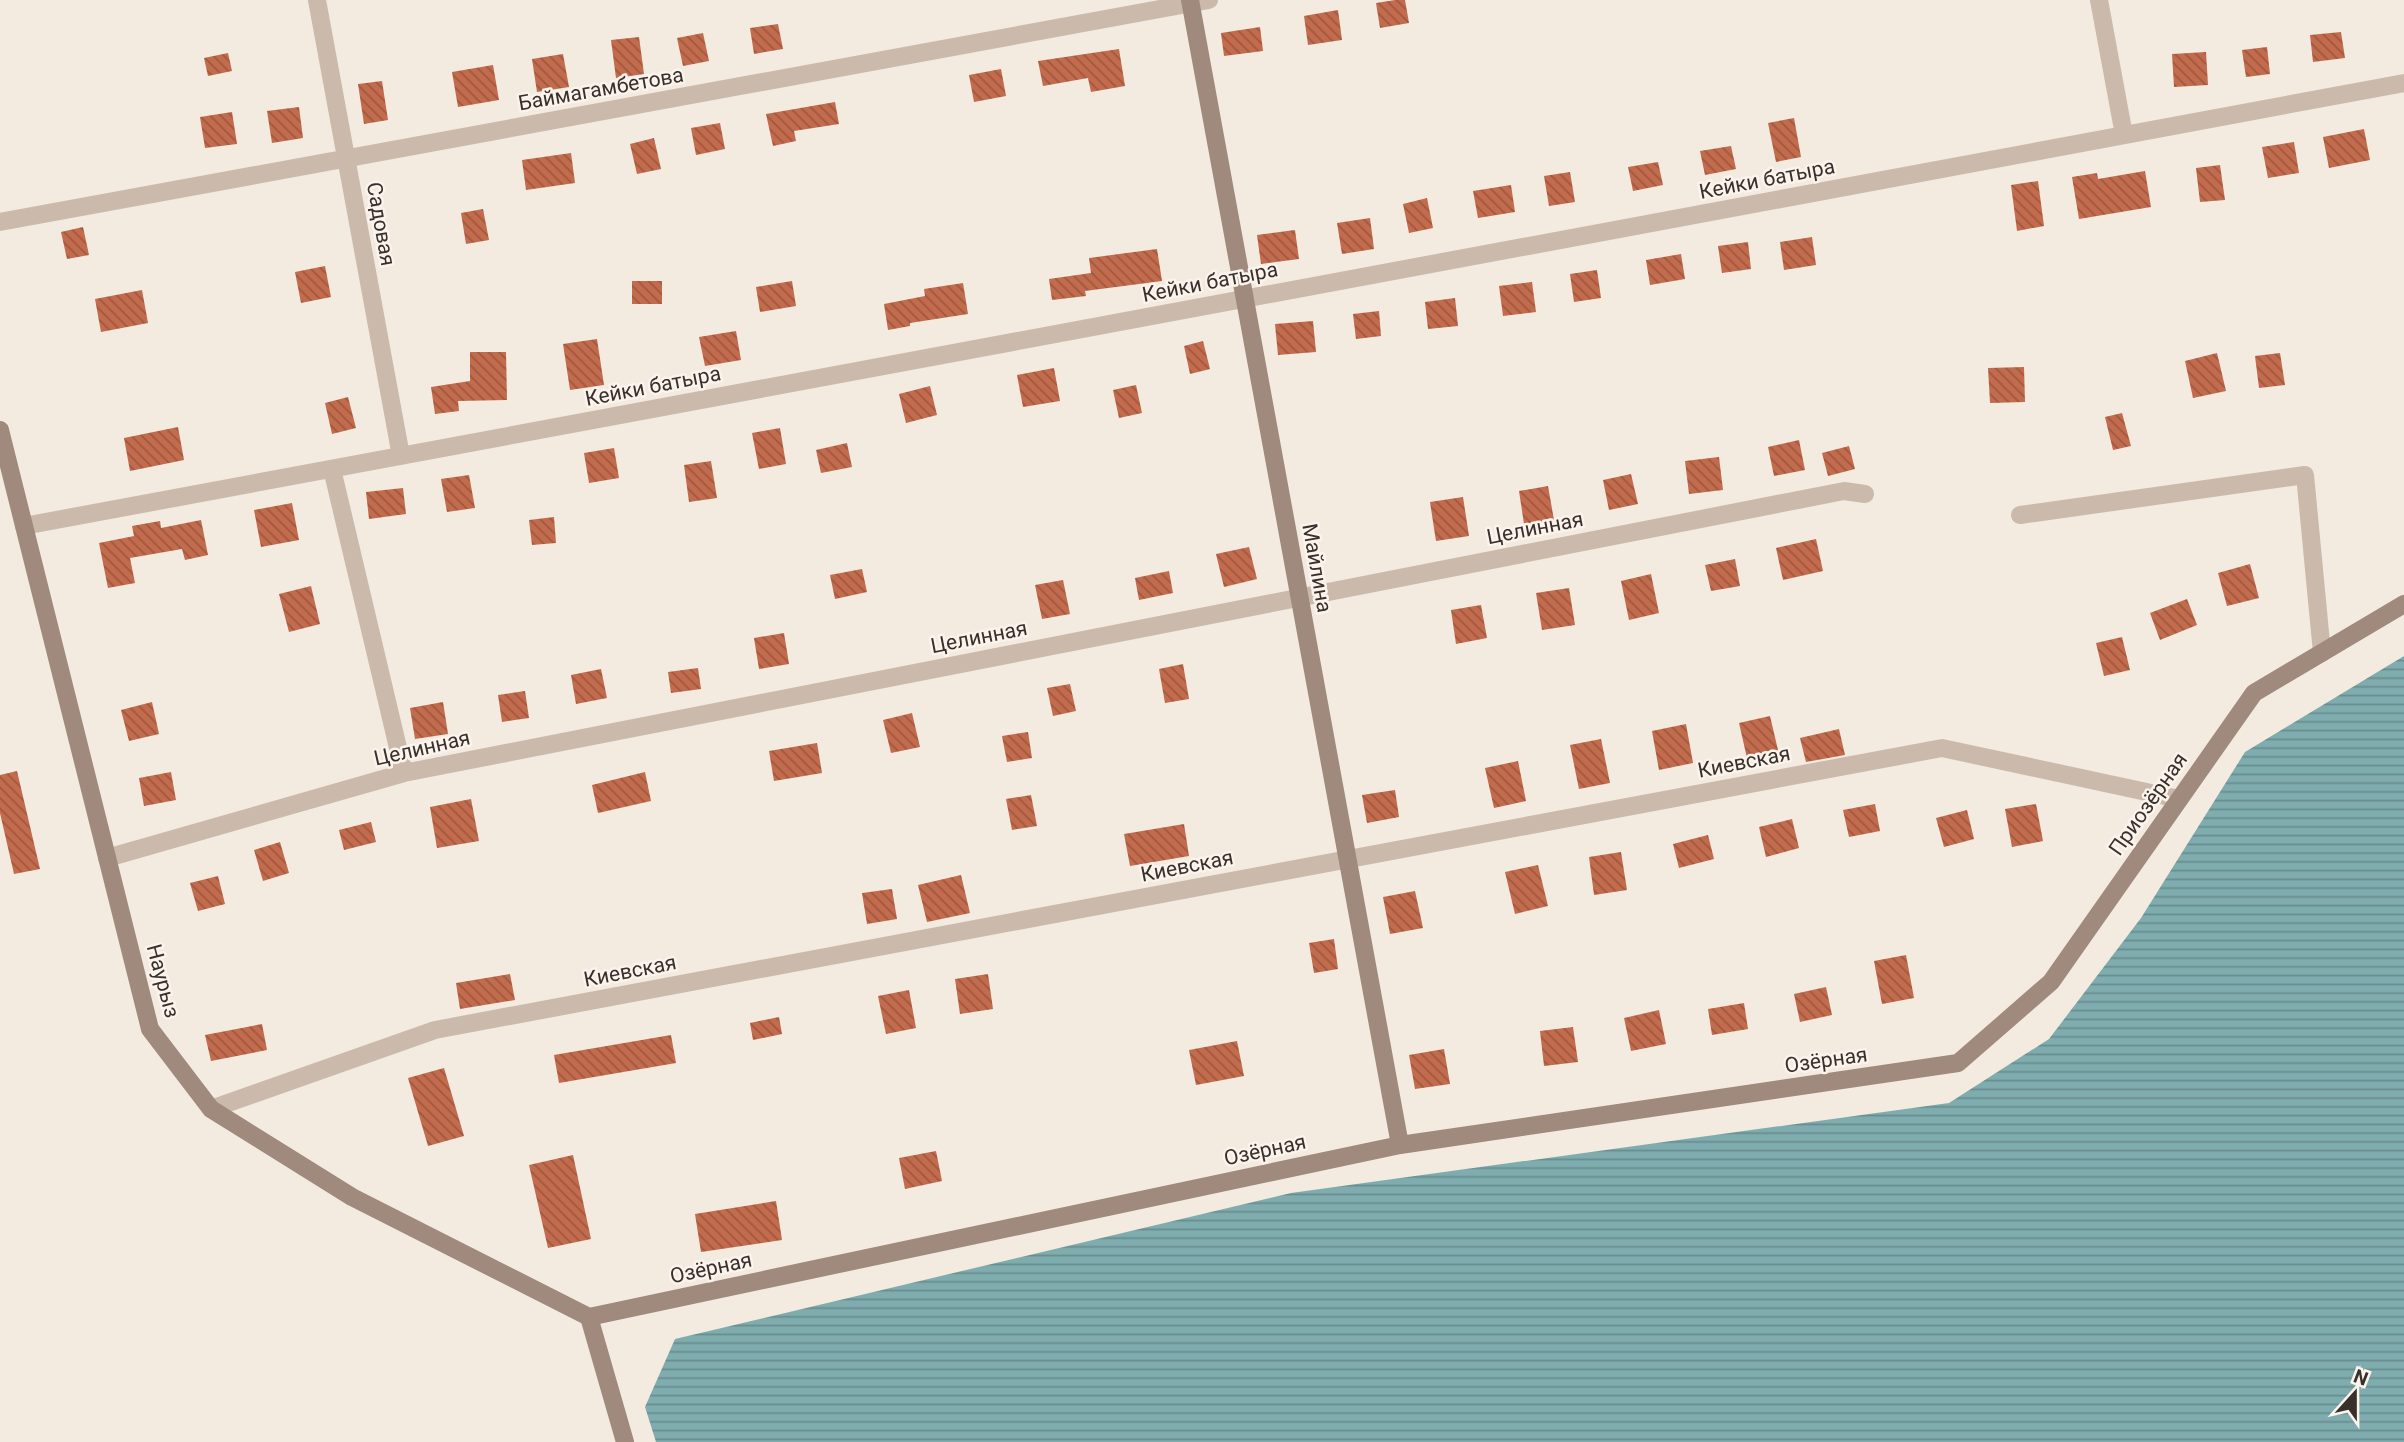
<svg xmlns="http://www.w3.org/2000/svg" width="2404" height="1442" font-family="Roboto,sans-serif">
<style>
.water{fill:url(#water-rules)}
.building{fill:url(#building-back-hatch)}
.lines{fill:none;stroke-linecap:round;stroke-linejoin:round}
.street{stroke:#cbbaac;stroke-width:18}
.secondary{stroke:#9f8a7d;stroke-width:18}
.labels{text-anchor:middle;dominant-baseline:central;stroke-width:5;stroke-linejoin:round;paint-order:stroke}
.street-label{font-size:21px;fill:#392f2b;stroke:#faf4ed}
</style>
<defs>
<pattern id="water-rules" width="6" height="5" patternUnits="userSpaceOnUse" patternTransform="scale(1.75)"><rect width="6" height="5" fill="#7fadaf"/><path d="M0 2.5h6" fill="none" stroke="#698d8f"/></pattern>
<pattern id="building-back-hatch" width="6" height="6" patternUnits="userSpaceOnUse" patternTransform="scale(1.75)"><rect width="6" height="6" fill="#c36b4d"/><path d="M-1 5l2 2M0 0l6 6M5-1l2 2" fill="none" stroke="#9f5840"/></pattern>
</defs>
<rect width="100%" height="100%" fill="#f3eae0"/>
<path class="water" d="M2404,656V1442H656L645,1407L675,1339L1291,1193L1949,1103L2049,1039L2141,918L2245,752Z"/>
<path class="building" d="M1395,0H1405L1409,23L1380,28L1376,3Z
M1338,10L1342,40L1308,45L1304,16Z
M778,24L783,49L754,54L750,28Z
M1260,27L1263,51L1224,56L1221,33Z
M2341,32L2345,58L2313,62L2310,35Z
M703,33L709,61L683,66L677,38Z
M639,37L644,74L616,78L611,40Z
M2267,47L2270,74L2246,77L2242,50Z
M1119,49L1125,86L1091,92L1088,78L1043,86L1038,61Z
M2206,52L2208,85L2174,87L2172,54Z
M228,53L232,71L208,76L204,58Z
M563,54L569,87L537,92L532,59Z
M493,65L499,100L458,107L452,72Z
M1001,69L1006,96L974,102L969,75Z
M382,81L388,120L364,124L358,84Z
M835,102L839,124L794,131L796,141L773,146L766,114Z
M299,107L303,138L272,143L267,111Z
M232,112L237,144L205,148L200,117Z
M1794,118L1801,157L1776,162L1768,123Z
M720,123L725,149L696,155L691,128Z
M2364,129L2370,160L2329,168L2323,137Z
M654,138L661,169L637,174L630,144Z
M2294,142L2299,173L2268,178L2262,147Z
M1731,146L1736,169L1705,175L1700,151Z
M571,153L575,183L526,190L522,160Z
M1658,162L1663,185L1633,191L1628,167Z
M2220,165L2225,200L2200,202L2196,168Z
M2145,171L2151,207L2079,219L2072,177L2097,173L2098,179Z
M1570,172L1575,202L1549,206L1544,176Z
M2038,181L2044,226L2017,231L2011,185Z
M1511,185L1515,212L1478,218L1473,191Z
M1427,198L1433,228L1409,233L1403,204Z
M483,209L489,240L466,244L461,213Z
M1370,218L1374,249L1342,254L1337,223Z
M83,227L89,255L67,259L61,232Z
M1295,230L1299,259L1261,264L1257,235Z
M1812,237L1816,265L1784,270L1780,242Z
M1748,242L1751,269L1722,273L1718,246Z
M1157,249L1162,281L1085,291L1086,296L1052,300L1049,279L1091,273L1089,258Z
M1681,254L1685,279L1650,285L1646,260Z
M325,266L331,297L301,303L295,272Z
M1597,270L1601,298L1574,302L1570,274Z
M632,281H662V304H632Z
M792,281L796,306L760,312L756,287Z
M1532,282L1536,312L1503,316L1499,286Z
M963,283L968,314L910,323V326L888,330L884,304L925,296L924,289Z
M142,290L148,323L101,332L95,299Z
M1455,298L1458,326L1428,329L1425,302Z
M1379,311L1381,336L1356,339L1353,314Z
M1313,321L1316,352L1278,355L1275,324Z
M736,331L741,360L705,366L699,337Z
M597,339L604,385L570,390L563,344Z
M1203,341L1210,369L1190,374L1184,346Z
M470,352H506L507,400L458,401L459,411L435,414L431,387L470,381Z
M2217,353L2226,391L2193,398L2185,361Z
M2280,353L2285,385L2259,388L2255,356Z
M2024,367L2025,402L1990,403L1988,368Z
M1054,368L1060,401L1023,407L1017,375Z
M1136,385L1142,413L1119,418L1113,390Z
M930,386L937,415L906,423L899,394Z
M348,397L356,428L332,434L325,403Z
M2122,413L2131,446L2113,450L2105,417Z
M178,427L184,460L130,471L124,438Z
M780,428L786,464L759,469L752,433Z
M1799,440L1805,470L1774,476L1768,447Z
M847,443L852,467L821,473L816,450Z
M1849,446L1855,469L1828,476L1822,453Z
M614,448L619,478L589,483L584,453Z
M1719,457L1723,490L1689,494L1685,461Z
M711,461L717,498L689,502L684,465Z
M1631,474L1638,504L1609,510L1603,480Z
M469,475L475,508L447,512L441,479Z
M1548,486L1554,520L1524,524L1519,491Z
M403,488L406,514L369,519L366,492Z
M1463,497L1469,536L1436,541L1430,502Z
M292,503L299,540L261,547L254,510Z
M554,517L556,543L532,545L529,520Z
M201,520L208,555L185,560L182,549L130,558L135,583L108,588L99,543L134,536L132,526L160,521L161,528Z
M1816,539L1823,571L1783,580L1776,548Z
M1249,547L1257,579L1224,587L1216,554Z
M1735,559L1740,586L1711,591L1705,565Z
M2250,564L2259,598L2227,606L2218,573Z
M862,569L867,592L835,599L830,575Z
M1169,571L1173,593L1139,600L1135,578Z
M1651,574L1659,613L1629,620L1621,581Z
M1063,580L1070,614L1042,619L1035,585Z
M311,586L320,624L289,632L279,594Z
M1569,588L1575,625L1542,630L1536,593Z
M2187,599L2197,625L2160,640L2150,613Z
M1481,605L1487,638L1456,644L1451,610Z
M784,633L789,664L759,669L754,638Z
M2122,637L2130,670L2104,676L2096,643Z
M1183,664L1189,699L1165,703L1159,669Z
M698,668L701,689L671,693L668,672Z
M601,669L607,698L576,704L571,675Z
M1070,684L1076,711L1053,716L1047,688Z
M525,691L529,718L502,722L498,695Z
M152,702L159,734L129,741L121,710Z
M443,702L448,734L415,739L410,708Z
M912,713L920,747L891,753L883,720Z
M1770,716L1778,750L1747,758L1739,723Z
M1686,724L1693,763L1659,770L1652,731Z
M1839,729L1845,755L1806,762L1800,738Z
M1028,732L1032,758L1007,762L1002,736Z
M1601,739L1610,783L1579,789L1570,745Z
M817,743L822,773L774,781L769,751Z
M1518,761L1526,801L1494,808L1485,768Z
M17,771L40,869L14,874L0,813V775Z
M171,772L176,800L144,806L139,778Z
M645,772L651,801L598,813L592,785Z
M1395,790L1399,817L1367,823L1362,795Z
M1031,795L1037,826L1012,830L1006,799Z
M471,799L479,841L437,848L430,807Z
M1875,804L1880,831L1849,837L1843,810Z
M2036,804L2043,841L2012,847L2005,809Z
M1967,810L1974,839L1944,847L1936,818Z
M1792,819L1799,848L1766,857L1759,827Z
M371,822L376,842L344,850L339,830Z
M1184,824L1189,856L1130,866L1124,834Z
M1708,835L1714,859L1679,868L1673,844Z
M280,842L289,873L263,881L254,850Z
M1621,852L1627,890L1594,895L1589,857Z
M1538,865L1548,906L1515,914L1505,872Z
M961,875L970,913L927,922L918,885Z
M218,876L225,904L198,911L190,883Z
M892,889L897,919L867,924L862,893Z
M1415,891L1423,928L1390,934L1383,897Z
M1334,939L1338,969L1314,973L1309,943Z
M1906,955L1914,998L1882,1004L1874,961Z
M510,974L515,1000L460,1009L456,983Z
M988,974L993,1009L960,1014L955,979Z
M1826,987L1832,1015L1800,1022L1794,994Z
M909,990L916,1028L886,1034L878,996Z
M1744,1003L1748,1029L1712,1035L1708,1009Z
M1659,1010L1666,1044L1631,1051L1624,1018Z
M779,1017L782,1034L753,1040L750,1023Z
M262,1024L267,1050L211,1061L205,1035Z
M1573,1027L1578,1062L1544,1066L1540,1031Z
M671,1035L676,1063L559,1083L554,1055Z
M1237,1041L1244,1076L1196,1085L1189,1050Z
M1444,1049L1450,1084L1415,1089L1409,1055Z
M444,1068L464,1136L428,1146L408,1078Z
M936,1151L942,1181L905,1189L899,1158Z
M573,1155L591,1239L548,1248L529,1165Z
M776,1201L782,1240L701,1252L695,1214Z"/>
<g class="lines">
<path class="street" d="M317,0L401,456
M2099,0L2124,135
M0,222L1209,0
M332,469L404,773
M2020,515L2305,475L2322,653
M24,526L2404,83
M107,858L404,773L1844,491L1865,494
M211,1109L435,1030L1942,748L2179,799"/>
<path class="secondary" d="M1190,0L1400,1145
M0,430L150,1029L211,1109L352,1197L589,1317
M589,1317L1400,1145L1958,1063L2051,982L2254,693L2404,604
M589,1317L625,1442"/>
</g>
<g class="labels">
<g class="street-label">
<text transform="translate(601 89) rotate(-10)">Баймагамбетова</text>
<text transform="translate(1767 179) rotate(-11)">Кейки батыра</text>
<text transform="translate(381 224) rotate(80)">Садовая</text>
<text transform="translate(1210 282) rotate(-11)">Кейки батыра</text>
<text transform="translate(653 386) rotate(-11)">Кейки батыра</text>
<text transform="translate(1535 528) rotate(-11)">Целинная</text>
<text transform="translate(1317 568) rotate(80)">Майлина</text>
<text transform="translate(979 637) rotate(-11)">Целинная</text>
<text transform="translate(422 748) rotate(-13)">Целинная</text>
<text transform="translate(1744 762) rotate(-11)">Киевская</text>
<text transform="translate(2148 804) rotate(-55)">Приозёрная</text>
<text transform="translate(1187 866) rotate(-11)">Киевская</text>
<text transform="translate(630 971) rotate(-11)">Киевская</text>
<text transform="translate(163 981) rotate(75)">Наурыз</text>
<text transform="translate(1826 1060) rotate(-8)">Озёрная</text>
<text transform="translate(1265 1150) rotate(-12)">Озёрная</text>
<text transform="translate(711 1268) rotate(-12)">Озёрная</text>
</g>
</g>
<g transform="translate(2355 1393) rotate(21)" stroke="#faf4ed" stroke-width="5" paint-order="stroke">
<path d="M0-5L12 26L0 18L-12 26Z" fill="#392f2b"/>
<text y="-10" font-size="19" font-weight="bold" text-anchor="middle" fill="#392f2b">N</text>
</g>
</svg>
